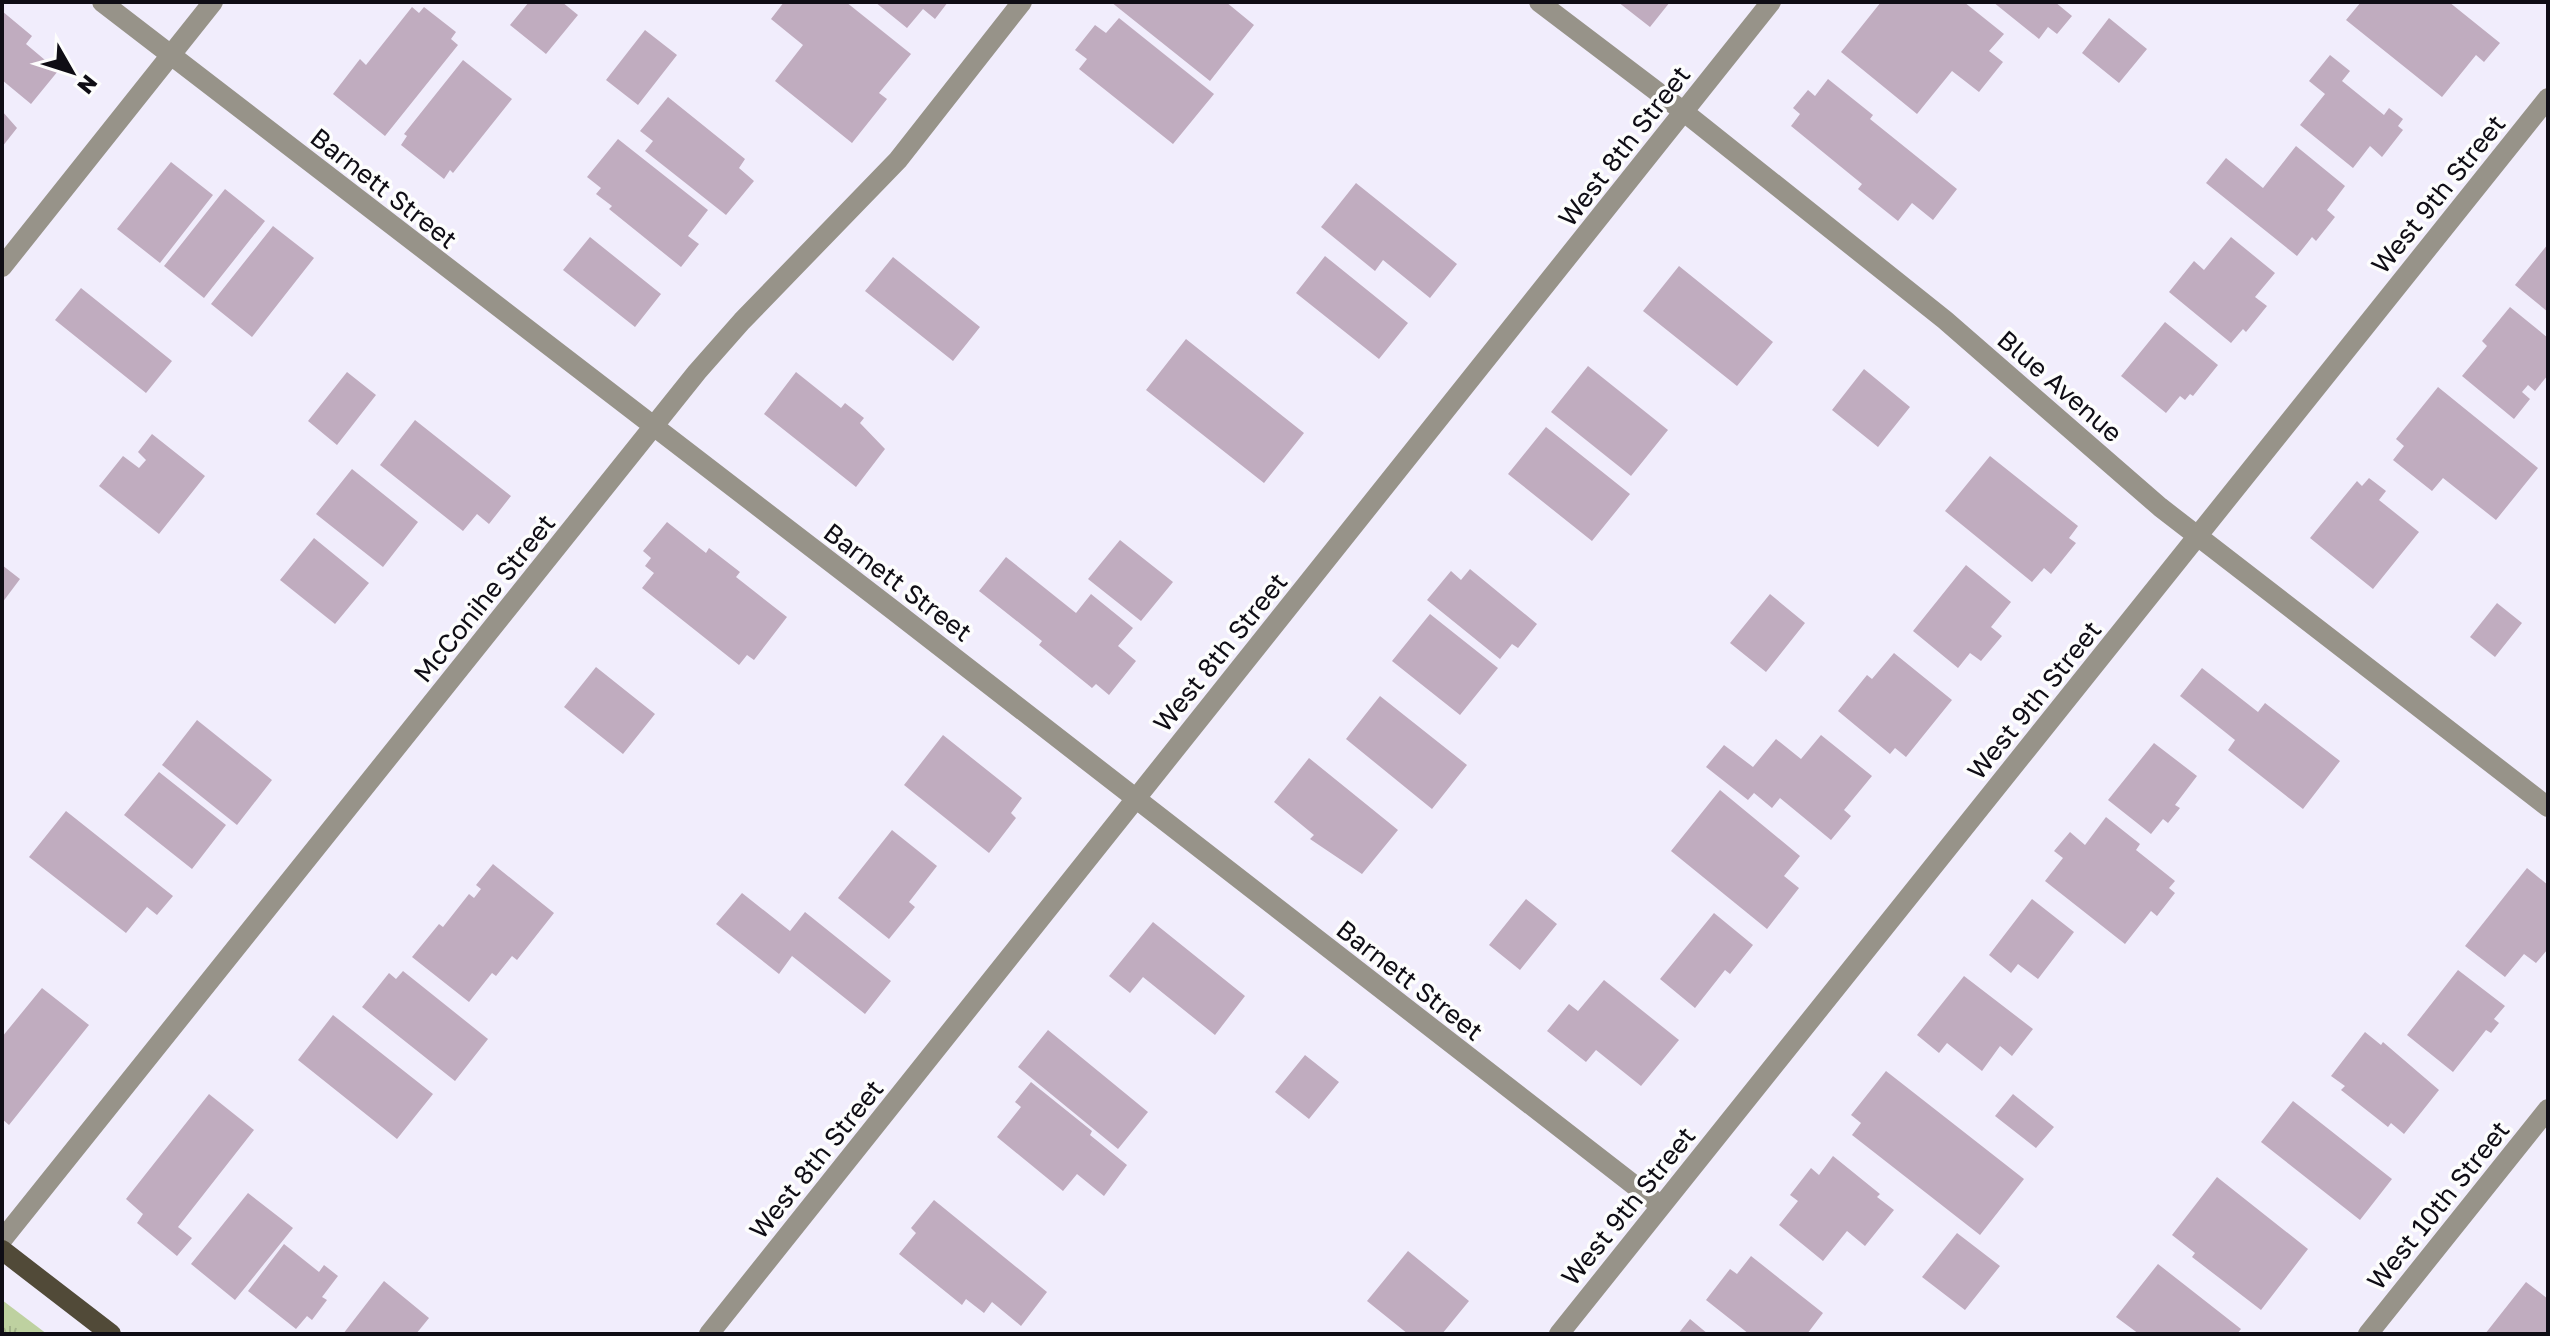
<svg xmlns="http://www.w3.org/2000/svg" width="2550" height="1336" font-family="'Golos Text',sans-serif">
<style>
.park{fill:url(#park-tufts)}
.building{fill:#c0acbf}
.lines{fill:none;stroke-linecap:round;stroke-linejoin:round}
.minor{stroke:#979389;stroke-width:20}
.major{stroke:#514a38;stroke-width:20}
.labels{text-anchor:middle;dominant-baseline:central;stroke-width:7;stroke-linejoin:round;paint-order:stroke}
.street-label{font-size:26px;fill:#0f0d15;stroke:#fdfdfd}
</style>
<defs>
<pattern id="park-tufts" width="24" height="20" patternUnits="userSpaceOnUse" patternTransform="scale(2)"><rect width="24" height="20" fill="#bed1a0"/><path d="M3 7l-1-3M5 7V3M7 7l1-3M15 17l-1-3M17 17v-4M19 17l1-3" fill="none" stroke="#a2b289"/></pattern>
</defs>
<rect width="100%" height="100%" fill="#f1edfc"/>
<path class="park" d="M2,1300L47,1334H2Z"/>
<path class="building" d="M529,2H562L578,15L546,54L510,25Z
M784,2H846L911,54L879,93L887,99L852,143L775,81L803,45L771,19Z
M875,2H948L935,19L923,9L907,28Z
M1111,2H1226L1254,25L1210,81Z
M1618,2H1670L1650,27Z
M1881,2H1964L2004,34L1989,51L2003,62L1979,92L1952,71L1917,114L1841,52Z
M1993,2H2055L2072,16L2057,34L2048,27L2039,39Z
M2361,2H2449L2500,43L2484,62L2476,55L2442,97L2346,20Z
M412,7L419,13L424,7L456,32L451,39L458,45L385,136L333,94L360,59L366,65Z
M2,11L32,36L26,44L58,71L31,104L2,80Z
M1119,18L1214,94L1173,144L1079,69L1087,59L1075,50L1095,25L1106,33Z
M2109,18L2147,49L2119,83L2082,53Z
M645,30L677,55L638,105L606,80Z
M2330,55L2350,71L2342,81L2384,115L2389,108L2403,119L2398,126L2403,130L2382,157L2370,146L2353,168L2300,125L2325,94L2309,81Z
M463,60L512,99L453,173L450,170L444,179L401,145L407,136L404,134Z
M1828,79L1873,115L1870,119L1957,189L1933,220L1912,203L1898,221L1858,189L1862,184L1791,126L1800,114L1793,108L1808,90L1815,96Z
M668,97L745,159L739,168L754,181L726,215L645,151L653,141L640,131Z
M2,111L17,128L2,147Z
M618,139L708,210L688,236L699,244L681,267L609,209L612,206L596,194L601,188L587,177Z
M2296,146L2345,186L2327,210L2335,217L2316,241L2312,237L2297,256L2206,183L2226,158L2263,188Z
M171,162L213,195L160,263L117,229Z
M1356,183L1457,264L1430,298L1383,260L1375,271L1321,227Z
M225,189L265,221L204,298L164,266Z
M273,226L314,258L252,337L211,304Z
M590,237L661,294L635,327L563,270Z
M2231,237L2275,273L2255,297L2267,306L2246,332L2243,329L2231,343L2169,292L2194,261L2204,270Z
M2548,244V312L2515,285Z
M1325,256L1408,323L1379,359L1296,293Z
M893,257L980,327L953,361L865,291Z
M1679,266L1773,342L1737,386L1643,311Z
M81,288L172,361L146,393L55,320Z
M2510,307L2548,338V375L2535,391L2528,385L2522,392L2530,399L2514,419L2462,376L2487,346L2482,341Z
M2165,322L2218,365L2193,396L2190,394L2185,400L2180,396L2166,413L2121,376Z
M1186,339L1304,433L1264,483L1146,390Z
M1588,366L1668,430L1631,476L1551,412Z
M1864,369L1910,407L1878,447L1832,410Z
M347,372L376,395L337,445L308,421Z
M796,372L841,408L845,403L864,418L860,423L885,449L856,487L764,414Z
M2438,387L2538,468L2496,520L2443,478L2432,491L2393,460L2404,446L2396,439Z
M415,420L511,496L489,524L477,514L463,531L380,465Z
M1546,427L1630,494L1592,541L1508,474Z
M152,434L205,476L159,534L99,486L123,456L139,468L146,460L138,452Z
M1990,456L2078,526L2069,538L2076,543L2051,574L2044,568L2032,582L1945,511Z
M352,469L418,522L383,567L316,514Z
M2369,478L2386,491L2379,500L2419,532L2373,589L2310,538L2357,481L2362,486Z
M667,522L706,553L709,548L740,572L736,577L787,617L754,660L747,655L739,665L642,588L654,573L645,566L651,558L643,551Z
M314,538L369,583L335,624L280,580Z
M1120,540L1173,582L1141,621L1088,579Z
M1006,557L1076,613L1091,594L1133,628L1118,646L1136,661L1109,695L1096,684L1092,688L1039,645L1042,641L979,591Z
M2,565L20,579L2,603Z
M1966,565L2011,602L1991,627L2002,636L1981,661L1970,653L1958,668L1913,631Z
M1470,569L1537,624L1518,648L1512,644L1500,659L1427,600L1451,571L1461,580Z
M1770,594L1805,623L1766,672L1730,643Z
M2497,603L2522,623L2495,657L2470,637Z
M1430,614L1498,668L1460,715L1392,661Z
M1894,653L1952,700L1906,757L1895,748L1890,754L1838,711L1867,675L1872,679Z
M596,667L655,714L623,754L564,707Z
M2202,668L2258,712L2265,703L2340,761L2303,809L2228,750L2235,740L2180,696Z
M1380,696L1467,765L1432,809L1346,739Z
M197,720L272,780L237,825L162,765Z
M943,735L1022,798L1011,813L1016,818L989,853L904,785Z
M1821,735L1872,776L1844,810L1851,816L1831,840L1780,798L1772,808L1754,793L1748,800L1706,767L1724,745L1753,767L1776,739L1801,759Z
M2154,743L2197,776L2175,805L2180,808L2168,823L2163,819L2151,834L2108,800Z
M1309,758L1398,830L1362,874L1310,839L1314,835L1274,802Z
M159,772L226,825L192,869L124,815Z
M1720,790L1800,856L1784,876L1799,888L1767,929L1671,851Z
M66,811L173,896L157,915L147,907L126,933L29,857Z
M2106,817L2140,844L2136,850L2175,881L2169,888L2175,893L2157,916L2151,911L2125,944L2045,881L2063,858L2054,851L2070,832L2085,845Z
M892,830L937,866L909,902L915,907L889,939L838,898Z
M493,864L554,913L517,960L512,956L496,976L492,973L469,1002L412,957L439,924L443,927L469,894L474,898L481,889L476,885Z
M2527,868L2548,885V949L2536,963L2524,954L2505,977L2465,946Z
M742,893L790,931L805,912L891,981L865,1014L792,956L779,974L716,924Z
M1526,899L1557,924L1520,970L1489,945Z
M2032,899L2074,932L2038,979L2018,964L2011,973L1989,955Z
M1714,913L1753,945L1730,974L1725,970L1695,1008L1660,979Z
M1153,922L1245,996L1215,1035L1143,977L1130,993L1109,976Z
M2458,970L2505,1006L2494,1019L2499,1023L2491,1033L2486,1030L2453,1072L2407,1035Z
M403,971L488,1039L455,1081L362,1007L389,973L396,979Z
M1964,976L2033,1029L2012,1056L2000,1046L1982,1071L1947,1043L1939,1053L1917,1035Z
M1604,980L1679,1040L1641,1086L1596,1050L1586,1062L1547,1031L1569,1004L1578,1011Z
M42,988L89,1025L9,1125L2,1119V1037Z
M333,1015L433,1094L397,1139L298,1060Z
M1048,1030L1148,1112L1118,1149L1018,1067Z
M2365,1032L2381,1045L2383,1042L2439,1090L2404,1134L2391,1123L2388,1127L2341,1090L2345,1086L2331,1076Z
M1305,1055L1339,1082L1309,1119L1275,1092Z
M1886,1071L2024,1179L1980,1235L1852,1135L1861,1123L1851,1115Z
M1031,1082L1092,1131L1090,1135L1127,1165L1104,1196L1077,1174L1063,1191L997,1137L1021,1107L1015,1102Z
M209,1094L254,1130L178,1227L192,1238L177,1256L137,1223L143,1214L126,1199Z
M2013,1094L2054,1127L2036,1148L1995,1116Z
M2293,1101L2392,1179L2360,1220L2261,1142Z
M1833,1156L1880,1194L1877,1197L1894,1210L1865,1246L1847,1231L1823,1261L1779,1225L1798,1201L1790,1195L1811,1168L1819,1175Z
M2217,1177L2308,1249L2261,1310L2192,1257L2195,1253L2172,1235Z
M248,1193L293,1228L235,1300L191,1264Z
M934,1200L1047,1292L1021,1326L992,1302L984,1313L966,1299L962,1305L899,1254L916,1233L911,1228Z
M1957,1233L2000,1266L1965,1310L1922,1277Z
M284,1244L319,1272L324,1265L338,1276L322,1297L327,1300L312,1320L307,1316L296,1329L248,1291Z
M1408,1251L1469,1301L1442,1334H1408L1367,1301Z
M1751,1256L1823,1313L1807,1334H1749L1706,1300L1730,1269L1737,1274Z
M2158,1264L2241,1329L2237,1334H2139L2116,1317Z
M384,1281L429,1318L416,1334H343Z
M2526,1282L2548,1299V1334H2485Z
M1690,1319L1708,1334H1678Z"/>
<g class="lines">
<path class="minor" d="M102,2L893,610L1661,1206
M1539,2L1684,112L1945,320L2160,507L2548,807
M2,267L213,2
M2,1240L697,372L742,321L898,160L1022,2
M709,1334L1771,2
M1559,1334L2548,98
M2368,1334L2548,1109"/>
<path class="major" d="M2,1250L111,1334"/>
</g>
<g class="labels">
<g class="street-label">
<text transform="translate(1624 146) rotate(-52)">West 8th Street</text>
<text transform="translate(384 188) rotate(38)">Barnett Street</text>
<text transform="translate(2438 194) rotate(-51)">West 9th Street</text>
<text transform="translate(2060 386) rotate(41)">Blue Avenue</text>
<text transform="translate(898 582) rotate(37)">Barnett Street</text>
<text transform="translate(484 598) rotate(-51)">McConihe Street</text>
<text transform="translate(1220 652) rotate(-51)">West 8th Street</text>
<text transform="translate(2034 700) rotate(-51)">West 9th Street</text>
<text transform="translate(1410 980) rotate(38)">Barnett Street</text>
<text transform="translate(816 1159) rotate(-51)">West 8th Street</text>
<text transform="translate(2438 1205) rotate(-51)">West 10th Street</text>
<text transform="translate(1628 1206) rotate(-51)">West 9th Street</text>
</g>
</g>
<rect width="2550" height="1336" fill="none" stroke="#0f0d15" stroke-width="8"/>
<g transform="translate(72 72) rotate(129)" stroke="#fdfdfd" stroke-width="6" paint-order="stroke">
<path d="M0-6L14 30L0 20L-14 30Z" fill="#0f0d15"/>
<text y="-12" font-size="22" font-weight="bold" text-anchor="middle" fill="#0f0d15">N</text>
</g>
</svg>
